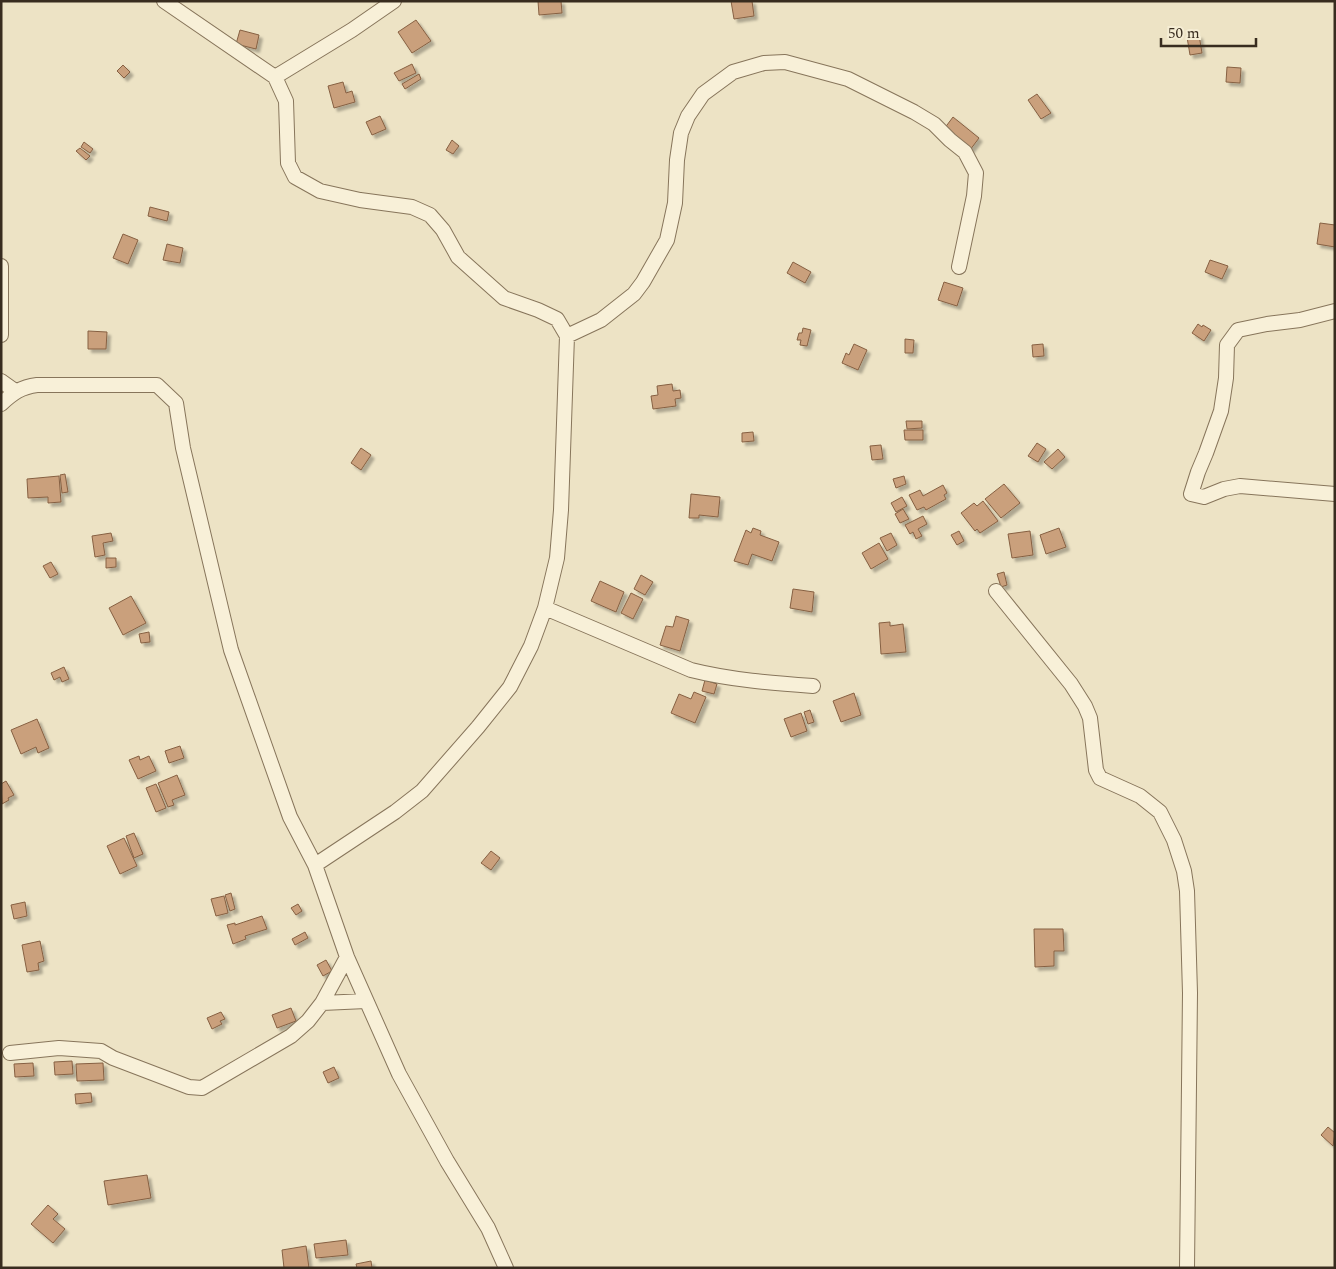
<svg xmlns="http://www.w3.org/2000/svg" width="1336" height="1269" font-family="Spectral,serif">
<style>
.building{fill:#caa07c;stroke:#866042;filter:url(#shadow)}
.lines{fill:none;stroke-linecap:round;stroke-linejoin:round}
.street-casing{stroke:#87755b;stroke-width:16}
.street{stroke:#f8f0d8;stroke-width:14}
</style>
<defs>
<filter id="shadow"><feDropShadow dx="3.5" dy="3.5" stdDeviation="1" flood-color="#0004"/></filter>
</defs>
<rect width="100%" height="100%" fill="#ede3c5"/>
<path class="building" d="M538,1H561L562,13L539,15Z
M731,1H752L754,16L734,19Z
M416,20L431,41L412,53L398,32Z
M240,30L259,35L256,49L236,44Z
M1199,35L1202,53L1190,55L1187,37Z
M412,64L416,73L399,81L394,73Z
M123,65L130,72L124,78L117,71Z
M1227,67L1241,68L1240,83L1226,82Z
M419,74L421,79L405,89L402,84Z
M343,82L346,93L352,91L355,102L334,108L328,86Z
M1037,94L1051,113L1041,119L1028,100Z
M380,116L386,129L372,135L366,122Z
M953,117L979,138L970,150L944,129Z
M452,140L459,146L453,154L446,150Z
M84,142L93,149L90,153L81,147Z
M80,148L90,156L86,160L76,151Z
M150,207L169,212L167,221L148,216Z
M1320,223L1335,225V247L1317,244Z
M123,234L138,240L128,264L113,258Z
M167,244L183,248L180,263L163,260Z
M1210,260L1228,266L1222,279L1205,272Z
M793,262L811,272L805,283L787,273Z
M944,282L963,288L957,306L938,300Z
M1198,324L1202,327L1203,325L1211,330L1204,341L1192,333Z
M803,328L811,330L807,346L800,345L801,340H797L799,333H802Z
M88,331L107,332L106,349H88Z
M905,339L914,340L913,353H905Z
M854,344L867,350L858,370L842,363L846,353L849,355Z
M1043,344L1044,356L1033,357L1032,345Z
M672,384L673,391L680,390L681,398L675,399L676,406L653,409L651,396L658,395L657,386Z
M906,421H922V428L907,429Z
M904,430H923V440H905Z
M753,432L754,441L742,442V433Z
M1037,443L1046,449L1038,462L1028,456Z
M881,445L883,459L872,460L870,446Z
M361,448L371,455L361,470L351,463Z
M1058,449L1065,457L1052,469L1044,462Z
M65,474L68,492L62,493L60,475Z
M59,476L61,502L48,503V497L28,498L27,479Z
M904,476L906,484L896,488L893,479Z
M1004,484L1020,503L1001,518L985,499Z
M943,485L947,493L944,495L946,499L926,510L924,507L917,510L909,495L920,490L923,496Z
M691,494L720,497L718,517L699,515V518H689Z
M902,497L907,506L896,512L891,503Z
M983,501L998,521L980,533L977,529L975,531L961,513L974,503L977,506Z
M903,509L909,519L900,523L895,514Z
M923,516L927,524L918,529L922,536L916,539L913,532L910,534L905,525Z
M753,528L761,531L760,535L779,542L772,561L752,554L748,565L734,561L746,530L751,533Z
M1059,528L1066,547L1046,554L1040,535Z
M959,531L964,541L957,545L951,535Z
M1030,531L1033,555L1012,558L1008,534Z
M111,533L113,541L103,543L105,555L95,557L92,536Z
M891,533L897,545L887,551L880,538Z
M879,543L888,559L871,569L862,553Z
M106,558H116V567L106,568Z
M51,562L58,574L50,578L43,566Z
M1004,572L1007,585L1001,587L997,574Z
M641,575L653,582L645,595L634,589Z
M600,581L624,592L616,612L591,601Z
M793,589L814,592L812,612L790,608Z
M631,593L643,599L633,619L621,613Z
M131,596L146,623L123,635L109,608Z
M676,616L689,620L680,651L660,645L666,626L673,627Z
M890,622V626L903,624L906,652L881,654L879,623Z
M149,632L150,642L141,643L139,634Z
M64,667L69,679L62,682L60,677L54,680L51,673Z
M705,680L717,684L714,694L702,691Z
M694,692L706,697L695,723L671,713L679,694L691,699Z
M854,693L861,715L841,722L833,701Z
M810,710L814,722L808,724L804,712Z
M801,713L807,731L791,737L784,719Z
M37,719L49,748L38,753L36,747L21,754L11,730Z
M180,746L184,758L169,763L165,751Z
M139,756L140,760L149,756L156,771L138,779L129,760Z
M177,775L185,795L172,800L174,805L168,807L158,783Z
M6,781L14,795L8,798L9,800L2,804L1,784Z
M156,784L166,808L156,812L146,788Z
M134,833L143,854L134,858L126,836Z
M124,838L137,866L120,874L107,846Z
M491,851L500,858L491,870L481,863Z
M231,893L235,909L230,911L225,895Z
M224,896L228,913L216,916L211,899Z
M25,902L27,916L14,919L11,905Z
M298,904L302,911L296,915L291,908Z
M262,916L267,929L245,936L246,939L233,944L227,925L235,923V925Z
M1034,929H1063L1064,951H1054V966L1035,967Z
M305,932L308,938L295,945L292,939Z
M40,941L44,961L38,963L39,970L27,972L22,945Z
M326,960L332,971L323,976L317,965Z
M291,1008L296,1021L277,1028L272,1015Z
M221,1012L225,1019L220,1021L222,1024L212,1029L207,1018Z
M72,1061L73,1074L55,1075L54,1062Z
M33,1063L34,1076L15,1077L14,1064Z
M103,1063L104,1080L77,1081L76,1064Z
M334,1067L339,1078L328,1083L323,1072Z
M91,1093L92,1102L76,1104L75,1094Z
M1328,1127L1335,1133L1333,1146L1321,1135Z
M147,1175L151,1198L108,1205L104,1181Z
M48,1205L58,1214L53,1219L65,1229L53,1243L31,1224Z
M346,1240L348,1255L316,1258L314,1244Z
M306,1246L309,1268H284L282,1250Z
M371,1261L372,1268H357L356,1264Z"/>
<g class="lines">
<defs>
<path id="street" d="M164,1L275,77L286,101L288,163L295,177L320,191L360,200L412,207L430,215L443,230L458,257L504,298L538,310L557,319L567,336
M275,77L352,30L394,1
M1,266V335
M1335,311L1300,320L1267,324L1238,330L1227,345L1226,378L1221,411L1206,453L1198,472L1191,494L1204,497L1224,489L1240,486L1335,494
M1,381L15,391
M1,404C13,393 21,387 37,385H157L176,403L183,448L231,650L290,817L315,865L347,957L399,1074L447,1161L488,1228L506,1268
M996,591L1071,684L1085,706L1090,718L1096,770L1100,778L1140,796L1160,812L1174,840L1184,871L1187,891L1190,993L1187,1268
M545,608L691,670C731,680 772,683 813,686
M315,865L395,812L422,791L478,727L510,687L531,646L545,608L557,558L561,510L567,336L601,320L634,294L643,282L667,240L675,203L677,160L681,133L688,116L703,94L733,72L764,63L785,62L848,79L914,112L934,124L950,140L965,152L976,173L974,196L959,267
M322,1003L366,1001
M10,1053L59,1048L101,1051L113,1058L189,1087L202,1088L291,1036L308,1021L322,1003L347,957"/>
</defs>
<use href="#street" class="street-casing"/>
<use href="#street" class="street"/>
</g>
<rect width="1336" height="1269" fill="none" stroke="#382c1f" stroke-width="5"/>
<path d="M1161 38v8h95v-8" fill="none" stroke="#382c1f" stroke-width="2.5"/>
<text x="1168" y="38" font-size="15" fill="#382c1f" stroke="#f5edd4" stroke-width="4" paint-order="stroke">50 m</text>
</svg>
